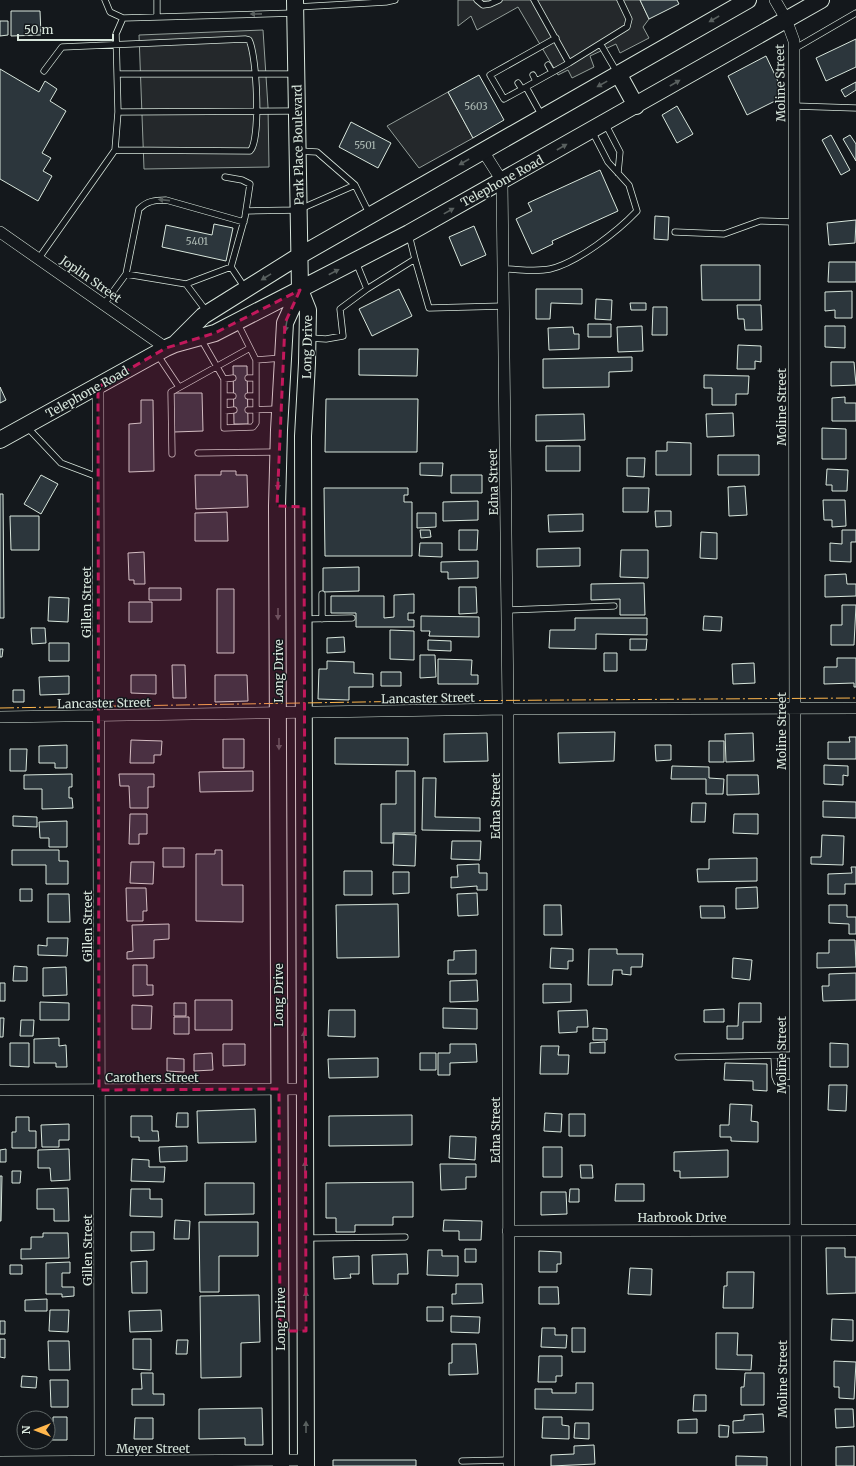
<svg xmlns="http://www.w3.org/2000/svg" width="856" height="1466" font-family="Merriweather,serif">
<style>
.parking{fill:#24282b;stroke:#939e99}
.building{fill:#2c363c;stroke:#d8e6dc}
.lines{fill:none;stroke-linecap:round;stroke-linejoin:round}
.service-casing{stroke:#d8e6dc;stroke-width:7}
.minor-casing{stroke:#d8e6dc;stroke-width:12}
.secondary-casing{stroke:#d8e6dc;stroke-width:18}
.service{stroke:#14181c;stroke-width:5.5}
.minor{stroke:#14181c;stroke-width:11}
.secondary{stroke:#14181c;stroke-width:16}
.power{stroke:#ffb74d;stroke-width:1;stroke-dasharray:14 3 2 3;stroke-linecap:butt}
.oneway{fill:#59605f}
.marked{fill:#c2185b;fill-opacity:0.2;stroke:#c2185b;stroke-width:3;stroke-dasharray:8 5;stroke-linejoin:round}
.labels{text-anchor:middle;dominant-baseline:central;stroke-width:3;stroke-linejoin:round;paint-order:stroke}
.number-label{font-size:10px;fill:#adbab4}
.street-label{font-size:12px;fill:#d8e6dc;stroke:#14181c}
</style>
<rect width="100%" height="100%" fill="#14181c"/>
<path class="parking" d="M458,0H640L649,19L643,27L649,38L620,53L616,44L590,56L594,67L572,78L568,70L558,75L518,7L477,30L471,16L458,26Z
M263,30L268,107L269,167L144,169L139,35Z
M448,92L473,138L419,168L387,126Z"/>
<path class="building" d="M640,0H677L679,4L649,19Z
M11,11H40L41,35L11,36Z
M0,21H8V35L0,36Z
M856,39V67L826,81L816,58Z
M766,56L785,96L747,115L728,76Z
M0,69L39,92L45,81L57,89L50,101L66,111L42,153L51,158L43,171L52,176L38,201L0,179Z
M479,75L504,120L473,138L448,92Z
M856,82V90L845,97L841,90Z
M677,106L693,134L677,143L662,115Z
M351,122L391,143L378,168L339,147Z
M831,135L850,170L841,175L822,140Z
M850,135L856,144V161L843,139Z
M600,170L618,211L552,241L553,244L532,254L516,219L532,211L528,203Z
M655,216L669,217L668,240L654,239Z
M856,220L855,243L829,245L827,223Z
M214,224L233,228L226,261L162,247L166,225L212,235Z
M474,226L486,255L461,266L449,237Z
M829,262H856V282H828Z
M701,265H760V300H702Z
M399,289L412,316L372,336L359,309Z
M536,289H582V304L551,303L550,319H536Z
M852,291V318H835V310L825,311V292Z
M596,299L612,300L611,320L595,319Z
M630,303H646V310H631Z
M737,305H761L762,330H745L744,319H738Z
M653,307H667V335H652Z
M588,324H611V337H588Z
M642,326L643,351L618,352L617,327Z
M825,326H845V348L825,347Z
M573,327L574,334H579V349L549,350L548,328Z
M738,345L761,346V362L755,361V369H737Z
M359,349H418L417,376L359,375Z
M632,357V371L609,372V387L543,388V359Z
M831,362H854L856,385L831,386Z
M233,366H247L248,424H234Z
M704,375L749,376L748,394H736V405H712V388H704Z
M0,387L6,400L0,403Z
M173,393H202L203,431L174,432Z
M845,397V403H856V421H832V398Z
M326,399H418L417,452H325Z
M141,400H153L154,471L129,472V424L141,423Z
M733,413L734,436L707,437L706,414Z
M584,414L585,440L536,441V415Z
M822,428L846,429V459H822Z
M667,442L691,443V475H656V451H667Z
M546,446H580V471H546Z
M718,455H759V475H718Z
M627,458H645L644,477L627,476Z
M420,463H443L442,476L420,475Z
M827,469L848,470L847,491H832V485H826Z
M221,471H236V475H247L248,507L196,509L195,475H221Z
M41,475L58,484L41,514L24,504Z
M451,475H482V493H451Z
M745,486L747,515L729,516L728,487Z
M324,488H408V495H404V502H412V556H325Z
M623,488H649L648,512H623Z
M0,494H3L4,618H0Z
M823,500H845L846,526L832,527V520H824Z
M478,501V520L443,521V502Z
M655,511H671V526L656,527Z
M227,512L228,541H195V513Z
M417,513H436V527L417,528Z
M583,514V531L549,532L548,515Z
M10,516H39V550H11Z
M420,530H430L431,537L421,538Z
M459,530H478L477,550H459Z
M842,530H856V542H851V562L830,561V543L842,544Z
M701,532L717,533V559L700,558Z
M420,543H442V557L419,556Z
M580,548V566L537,567V549Z
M621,550H648V578L620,577Z
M144,552L145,584H134V580H129L128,553Z
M478,561V578L448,579V572H441V562Z
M359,567V591L323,592V568Z
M846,574L847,584H856V596L825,597V575Z
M644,583L645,615H620V599L591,600V584Z
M459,587H476L477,613L459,614Z
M149,588H181V600H149Z
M217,589H234V653H217Z
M414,594V613H408V620H414V627H356V613H331V596H384V618L394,617V595Z
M49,597L69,598L68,622L48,621Z
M129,602H152V622H129Z
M842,605H856L854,645H831V625H842Z
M421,616L479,617V637L429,636L430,631H421Z
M704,616L722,617L721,631L703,630Z
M575,618H647V635L596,634V649L549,648L550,630H575Z
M31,628H45L46,643L32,644Z
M390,630L414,631V660L390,659Z
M344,637L345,652L327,653V638Z
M630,639H647L646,650H630Z
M428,640L451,641V651L428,650Z
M49,643H69V661H49Z
M0,649H3L2,657H0Z
M604,653H617V671H604Z
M420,655H435L436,677L420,678Z
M837,658H856V687H854V683L824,684V667H837Z
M438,659L472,660L471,675H478V684H438Z
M327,661L354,662V673L373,674V687H349V700L318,699L319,669H327Z
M754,663L755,683L733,684L732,664Z
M172,665H185L186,698H173Z
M381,672H401V686H381Z
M131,675H156V694L131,693Z
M215,675H247L248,701L215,702Z
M69,676V694L40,695L39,677Z
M13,690H24V702H13Z
M615,732L614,761L559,763L558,733Z
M487,733L488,761L444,762V734Z
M753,733L754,761L726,762L725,734Z
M849,737H856V759H828V742H850Z
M335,738H408V765L335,764Z
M223,739H244V768H223Z
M131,740L162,741L161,755H154V763H130Z
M709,741H724V762H709Z
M67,745V768H55V763H39V746Z
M655,745H671V760L656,761Z
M10,749H27L26,771H10Z
M824,765L848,766V776L843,775V785L824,784Z
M672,766L709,767V778L724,779L723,794H706V779H671Z
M253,771V791L200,792L199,772Z
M396,771H415V833H393V843H381V804H396Z
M72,774V787H69V798H72L73,808L42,809V789H24V775Z
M119,774H154V787H148V808H130L129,786H120Z
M727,775H758L759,794L727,795Z
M423,778H436L435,817L480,818V831L422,830Z
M823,801L856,802V818L823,817Z
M692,803H706L705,822H691Z
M130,814H147V834H139V844H129Z
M734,814H758V834L733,833Z
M13,816L37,817V827L13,826Z
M67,821V847H49V838H40L39,822Z
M394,834L416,835L415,866L393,865Z
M822,835L844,836L843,865L811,864V857H821Z
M452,841H481L480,860L451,859Z
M163,848H184V867H163Z
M12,850H59V861H68V884H46V865H12Z
M215,850H222V885H243V922L196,921V854H215Z
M757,858V881L698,882L697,869H709V859Z
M131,862H154L153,884L130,883Z
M479,864V873H487V890H477V886L451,888V877H458L457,865Z
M851,867H856V884H845V894H828V874L852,873Z
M344,871H372V895H344Z
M393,872H409V893L393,894Z
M757,887L758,908L736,909V888Z
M126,888H146L147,911H143V921H127Z
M20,889H32V901H20Z
M477,893L478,915L458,916L457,894Z
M48,894H69L70,922H48Z
M398,904L399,957L337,958L336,905Z
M544,905H561L562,935H544Z
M829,905H847V917H856V934H849V924L829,923Z
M700,906H724L725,918H701Z
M169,924V939L154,940V958L127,959V952L133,951L132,925Z
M47,938H68L67,956L38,955V945L47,946Z
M829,940H855L856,967L817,968V953H829Z
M551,948L573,949V961H568V969L550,968Z
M589,949H617V954H643L642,967H631V975L622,974V970H613L612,985H588Z
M476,950V974H448V960H454V951Z
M733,958L752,960L750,980L732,978Z
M133,965H147V985H153V995L133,996Z
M14,966L27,967V981H13Z
M66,967L67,995L43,996V968Z
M856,973V1000L823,1001L822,986H829V974Z
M477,980L478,1001L450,1002V981Z
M0,983H5V1001H0Z
M543,984H571V1002L543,1003Z
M195,1000H232V1030H195Z
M40,1002L69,1003V1020H40Z
M174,1003H186V1016H174Z
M739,1003H761V1022H743V1039H727V1026H738Z
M132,1005L152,1006L151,1029H132Z
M443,1008L477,1009V1029L443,1028Z
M724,1009V1022H704V1010Z
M329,1010H355V1037L328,1036Z
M587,1010L588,1027H577V1032L559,1033L558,1011Z
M174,1017H189V1034H174Z
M0,1018H4L3,1037H0Z
M21,1020H34L33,1036H20Z
M593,1028L607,1029V1040H593Z
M59,1038V1046L66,1045L67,1067H56V1063H34V1039Z
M605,1042V1053H590V1043Z
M10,1043H29V1067L10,1066Z
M830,1043L848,1044V1067H830Z
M223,1044H245V1065L223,1066Z
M450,1044H476L477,1062L450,1063V1075H438V1053H450Z
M541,1046H559L558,1055H569L568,1074H540Z
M212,1053L213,1070L194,1071V1054Z
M420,1053H436V1070H420Z
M167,1058L184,1059V1072L167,1071Z
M378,1058V1077L329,1078L328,1059Z
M725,1063L767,1064V1091L753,1090V1081L724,1080Z
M829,1085H847L846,1111L828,1110Z
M730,1104L752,1105L751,1121L758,1122V1142L731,1141V1137H720V1125H729Z
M255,1109L256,1142L198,1143L197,1111Z
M177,1113H188V1127H176Z
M545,1113L562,1114L561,1132L544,1131Z
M569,1114H585V1136H569Z
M412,1115V1145L329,1146V1116Z
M131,1116H152V1131H158L159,1141H139V1137H131Z
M16,1117H29V1131H36V1148H12V1132H16Z
M69,1124V1140H59V1147H42L41,1125Z
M450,1136L476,1137L475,1160L449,1158Z
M187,1146V1161L160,1162L159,1147Z
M543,1147H562V1177H543Z
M6,1149V1162H0V1150Z
M69,1149L70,1180L51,1181L50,1168H38V1150Z
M728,1150V1177L680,1178V1171H674V1152Z
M132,1159L149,1160V1167H165L164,1182L131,1181Z
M440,1164H476V1177H466V1189L441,1190Z
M580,1165H592L593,1178H581Z
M12,1171H21L20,1183H12Z
M0,1176H2L1,1221H0Z
M413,1182V1217H393V1225H355V1232H336V1218H326V1183Z
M205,1183H254V1214L205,1215Z
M616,1184H644V1201H615Z
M68,1188L69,1221H54V1209H37V1189Z
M131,1189H150V1199H162V1217L130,1216Z
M570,1189H579V1202H569Z
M541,1192H566L567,1214L541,1215Z
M175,1220L190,1221L189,1239H174Z
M444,1220L482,1221L481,1240H459V1231H443Z
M199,1222H258V1256H219V1292H200Z
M131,1232H154V1250L131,1251Z
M43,1233H68L69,1258L21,1259V1249H31V1237H43Z
M826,1248H845V1257H856V1293L827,1294Z
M465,1249H476V1262H465Z
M428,1250H442V1256H458V1276L427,1275Z
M539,1251L561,1252V1264H557V1272H539Z
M407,1254L408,1274H398V1284H373L372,1255Z
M359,1256V1274H350L351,1278L334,1279L333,1257Z
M147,1261V1293H132L131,1262Z
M70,1262V1273H62V1287H74V1296L62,1297V1294H46V1263Z
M10,1265H22V1274H10Z
M630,1268L652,1269L651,1295L628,1294Z
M727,1272H754L753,1308H723L724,1286H727Z
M456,1284H482L483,1303L452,1304V1294H456Z
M539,1287H558L559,1304H539Z
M259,1295L260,1342L241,1343V1377L201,1378L200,1296Z
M47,1299V1311H25V1300Z
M427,1307H443V1321H427Z
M50,1310H69L68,1332L49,1331Z
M161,1310L162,1331L130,1332L129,1311Z
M451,1316L480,1317L479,1333L451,1332Z
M832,1319L853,1320V1341L831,1340Z
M0,1321H5V1334H0Z
M542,1328H555V1335H567L566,1348L541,1347Z
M572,1328H585V1352H572Z
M716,1333H738L737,1355H752L751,1370L716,1369Z
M0,1339H5V1358L0,1357Z
M133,1339H151V1370L133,1369Z
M177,1340H188L187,1354H176Z
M48,1341H69L70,1370H49Z
M452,1344H476L478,1374L449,1375V1363H452Z
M539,1356H562V1376H556V1382H538Z
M834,1361L856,1362L854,1399L839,1398V1387H834Z
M141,1373H153V1394H164V1405H132V1389H142Z
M745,1373H764V1405H741V1387H744Z
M22,1376L37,1377L36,1388L21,1387Z
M50,1380H68V1407H51Z
M576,1383H593V1410L535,1409V1389H552V1393H576Z
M694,1395H706V1411H693Z
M262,1408L263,1445H245V1438L199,1439V1409Z
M835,1409H853L854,1427L836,1428Z
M763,1414L764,1432L733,1433V1421L744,1420V1415Z
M53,1417H67V1440H48V1429H53Z
M543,1417H562V1425L569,1426V1439L542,1438Z
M135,1418H153V1439H134Z
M697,1419V1433H678V1420Z
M575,1423H589V1439L574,1438Z
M719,1425L729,1426L728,1437H719Z
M594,1445L595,1464L551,1466V1455L574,1454V1446Z
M854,1446V1466H836V1447Z
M736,1456L767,1457V1466H736Z
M333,1460H416V1466H333Z"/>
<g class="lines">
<defs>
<path id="service" d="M105,0L110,12L123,18L295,13
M157,0V17
M477,0L483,5L490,4L499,0
M297,7L386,2L395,0
M601,45L618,74
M794,49L856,13
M569,63L627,27L629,19L620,0
M548,65L552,72
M44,71L62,47L245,39L249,40C257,55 261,141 250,151L115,150
M117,74H295
M533,75L536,81
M518,83L522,89
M526,87L569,63L534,0
M794,106L856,108
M118,112L295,111
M542,116L526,87L504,99L490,75L556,38
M605,123L620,152L618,173
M299,151L317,152L355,185L370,215
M225,177L242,180L250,184L245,217L231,267
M246,211L298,210L355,185
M675,232L724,234L760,221L794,222
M409,235L415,259
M39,258L115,150L118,112L116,34L123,18
M356,262L367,289
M503,269C518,269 535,272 550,269C577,263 618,231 637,211L629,185L608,162L592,131
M126,274L139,209C147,201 155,200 166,200L244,222
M186,284L231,267L245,288
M104,304L126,274L186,284L207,312
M310,338L326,339L343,336L340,309L367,289L415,259L429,308L504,306
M201,339L224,379V428L253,427L256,423V360L250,348
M157,354L179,387
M256,360L282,358
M248,378H256
M224,379L233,378
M224,396H233
M248,396H256
M248,410L280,409
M224,411L234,410
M27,427L61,463L98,477
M198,453L278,452
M172,454L171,392L250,348L238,324
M322,594V619
M507,610L614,606
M304,619L352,618
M774,1056L775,1077L777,1082L794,1083
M678,1057L794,1055
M308,1238L405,1237
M462,1461L509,1460"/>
<path id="minor" d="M775,0L786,19L794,41L796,1466
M483,151L502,181L508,709L509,1466
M0,232L166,348
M98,387L100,1466
M0,717L508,709L856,708
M0,1090L304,1089
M508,1231L856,1230
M0,1462L306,1460"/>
<path id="secondary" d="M295,0L300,290L308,310L307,363L303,436L306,1466
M619,75L636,106
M176,343L203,316L299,256L748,0
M0,440L166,348L175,344L215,333L409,233L821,0
M281,1466L277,506L279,430L285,323L300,290"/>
</defs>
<use href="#service" class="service-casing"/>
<use href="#minor" class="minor-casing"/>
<use href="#secondary" class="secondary-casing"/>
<use href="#service" class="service"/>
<use href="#minor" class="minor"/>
<use href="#secondary" class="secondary"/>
<path class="power" d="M0,708L422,701L856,698"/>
</g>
<defs><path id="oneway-solid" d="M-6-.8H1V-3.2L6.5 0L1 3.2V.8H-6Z"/></defs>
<g class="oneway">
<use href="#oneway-solid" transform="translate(256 14) rotate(179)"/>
<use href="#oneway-solid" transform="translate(714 19) rotate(150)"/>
<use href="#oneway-solid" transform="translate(675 83) rotate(-30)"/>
<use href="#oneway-solid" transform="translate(602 84) rotate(151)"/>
<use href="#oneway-solid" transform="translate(562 147) rotate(-30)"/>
<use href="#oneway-solid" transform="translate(464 162) rotate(150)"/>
<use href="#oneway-solid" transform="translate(164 200) rotate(-174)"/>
<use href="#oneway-solid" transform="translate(449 211) rotate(-29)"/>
<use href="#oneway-solid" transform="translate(334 272) rotate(-28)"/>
<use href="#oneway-solid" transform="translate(266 277) rotate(148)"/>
<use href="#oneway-solid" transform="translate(286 326) rotate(99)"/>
<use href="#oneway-solid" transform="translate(278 484) rotate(91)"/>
<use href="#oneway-solid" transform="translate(278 614) rotate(90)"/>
<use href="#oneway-solid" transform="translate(279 744) rotate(90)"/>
<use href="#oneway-solid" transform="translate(304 1037) rotate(-90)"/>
<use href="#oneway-solid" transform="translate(305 1167) rotate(-90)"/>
<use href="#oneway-solid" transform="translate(306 1297) rotate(-90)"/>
<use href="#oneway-solid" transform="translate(306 1427) rotate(-90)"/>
</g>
<path class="marked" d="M300,290L285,323L277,506L304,507L306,1331H280L279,1089L99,1090L98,387L166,348L215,333Z"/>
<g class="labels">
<g class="number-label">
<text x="476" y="106">5603</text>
<text x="365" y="145">5501</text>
<text x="197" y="241">5401</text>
</g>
<g class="street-label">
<text transform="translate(780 83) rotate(-91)">Moline Street</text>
<text transform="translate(298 145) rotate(-91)">Park Place Boulevard</text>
<text transform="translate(502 181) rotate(-29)">Telephone Road</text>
<text transform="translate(91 279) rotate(35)">Joplin Street</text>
<text transform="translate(307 347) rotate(-89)">Long Drive</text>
<text transform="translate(87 392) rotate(-29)">Telephone Road</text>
<text transform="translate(781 407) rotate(-90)">Moline Street</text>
<text transform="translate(493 482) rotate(-91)">Edna Street</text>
<text transform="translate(86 602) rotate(-90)">Gillen Street</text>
<text transform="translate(278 671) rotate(-90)">Long Drive</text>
<text transform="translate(428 698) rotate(-1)">Lancaster Street</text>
<text transform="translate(104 703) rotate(-1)">Lancaster Street</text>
<text transform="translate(781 731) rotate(-90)">Moline Street</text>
<text transform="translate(495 806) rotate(-90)">Edna Street</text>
<text transform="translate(87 926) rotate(-90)">Gillen Street</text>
<text transform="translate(278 995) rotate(-90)">Long Drive</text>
<text transform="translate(781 1055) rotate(-90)">Moline Street</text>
<text x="152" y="1077">Carothers Street</text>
<text transform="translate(495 1130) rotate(-90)">Edna Street</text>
<text x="682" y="1217">Harbrook Drive</text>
<text transform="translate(87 1250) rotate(-90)">Gillen Street</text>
<text transform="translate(280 1319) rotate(-90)">Long Drive</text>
<text transform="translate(782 1379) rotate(-90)">Moline Street</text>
<text x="153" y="1448">Meyer Street</text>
</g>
</g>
<g transform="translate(36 1430) rotate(270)"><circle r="19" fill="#14181c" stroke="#626a69"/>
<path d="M0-3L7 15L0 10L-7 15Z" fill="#ffb74d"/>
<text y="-6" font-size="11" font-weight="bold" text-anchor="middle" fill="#d8e6dc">N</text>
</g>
<path d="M18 34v6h95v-6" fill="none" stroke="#d8e6dc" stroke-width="2"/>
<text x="24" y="34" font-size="12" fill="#d8e6dc" stroke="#14181c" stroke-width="3" paint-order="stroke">50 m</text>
</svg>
